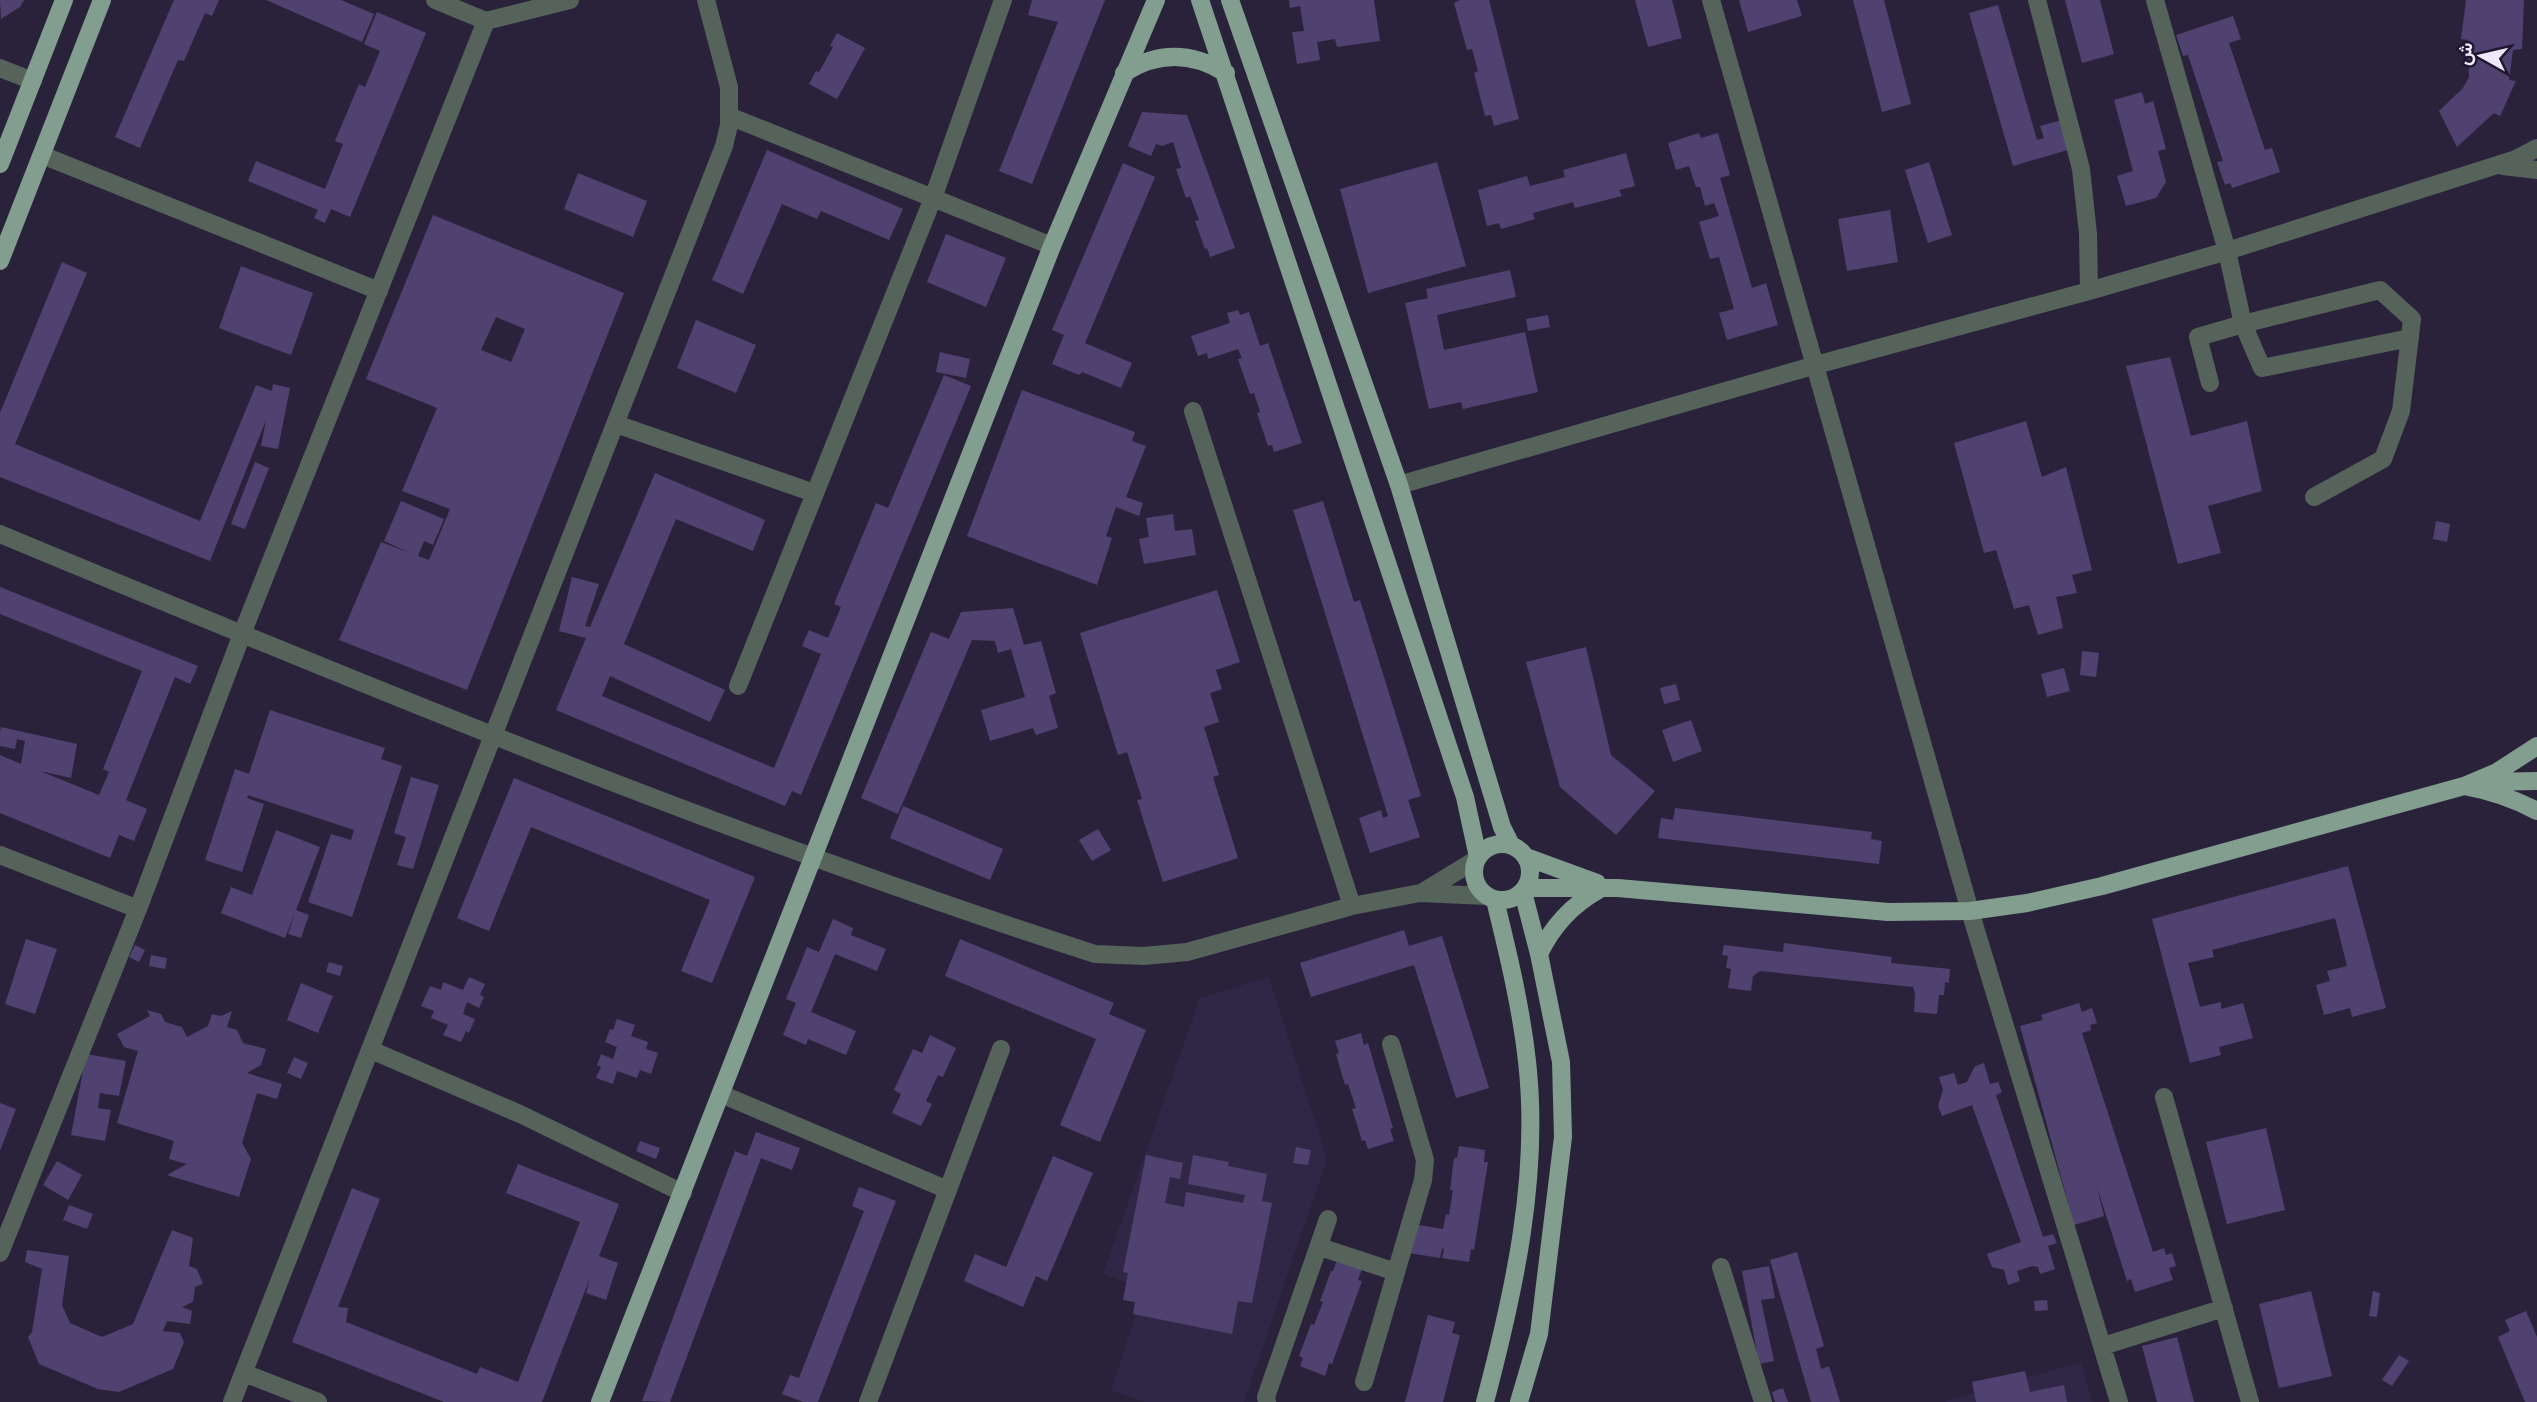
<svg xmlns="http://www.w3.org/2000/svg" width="2537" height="1402" font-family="'Work Sans',Vazirmatn,sans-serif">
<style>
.built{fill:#302646}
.building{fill:#504270;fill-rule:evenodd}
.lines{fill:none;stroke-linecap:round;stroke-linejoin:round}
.minor{stroke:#55635b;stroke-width:18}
.major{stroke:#819e8e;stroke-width:18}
</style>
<rect width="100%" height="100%" fill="#2a223b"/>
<path class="built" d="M1269,977L1327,1159L1244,1402H1145L1111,1390L1144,1289L1103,1274L1200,998Z
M2081,1362L2092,1402H1944Z"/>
<path class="building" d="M0,0H24L20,7L1,19Z
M174,0H219L212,16L205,13L184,61L178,60L140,148L115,137Z
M266,0H341L374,14L362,42Z
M1032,0H1105L1032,184L999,171L1058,22L1028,15Z
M1289,0H1374L1380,41L1337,47L1335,39L1317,42L1320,60L1297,64L1292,32L1304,31L1300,6L1290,8Z
M1460,0H1489L1519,119L1494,126L1491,115L1485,116L1474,73L1478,71L1472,49L1467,50L1454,3Z
M1635,0H1672L1682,38L1648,47Z
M1739,0H1797L1802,16L1748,32Z
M1853,0H1884L1911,104L1882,112Z
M2065,0H2100L2114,54L2082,63Z
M2466,0H2524L2522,49L2513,50L2509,80L2516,81L2500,116L2494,113L2457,147L2439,111L2463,88L2469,77L2468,40L2461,39Z
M1998,5L2037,140L2044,138L2040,126L2062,120L2071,149L2013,166L1969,13Z
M377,12L426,33L350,217L331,209L325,223L314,218L318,210L248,181L256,161L325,189L343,144L335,141L359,84L365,87L380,51L364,44Z
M2233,16L2241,39L2229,43L2265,150L2272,148L2280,172L2232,188L2230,183L2225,185L2217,162L2223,161L2188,55L2183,56L2176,35Z
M837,33L865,48L837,99L809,84L816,71L819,72L833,47L830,46Z
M2142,92L2145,104L2153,101L2166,149L2158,151L2166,182L2156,198L2126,206L2117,176L2133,171L2114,100Z
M1142,112L1187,115L1235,248L1210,257L1207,248L1205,249L1195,221L1199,220L1190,196L1186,198L1176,169L1181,168L1173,142L1162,146L1156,144L1151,156L1128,146Z
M1699,133L1701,138L1718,133L1730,175L1720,178L1752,288L1766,283L1778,325L1727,340L1719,313L1734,309L1719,257L1710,259L1699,222L1719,216L1714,203L1705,206L1700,187H1696L1689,166L1676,170L1668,143Z
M767,150L903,209L889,240L821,211L817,219L782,204L743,294L712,280Z
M1626,153L1635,186L1619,190L1622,196L1575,208L1573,202L1533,213L1535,219L1501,229L1499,223L1487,226L1478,190L1527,176L1530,186L1565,177L1563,170Z
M1437,162L1466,266L1368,293L1340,189Z
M1929,162L1952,235L1928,243L1905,170Z
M1123,163L1155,177L1085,343L1132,363L1121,388L1082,372L1079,375L1052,364L1064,335L1052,330Z
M578,173L647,201L633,237L564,209Z
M1890,210L1898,262L1847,271L1838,219Z
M433,215L624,293L467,690L339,640L381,542L410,553L384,541L401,501L444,519L433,545L424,541L418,556L429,560L450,509L402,491L437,408L366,379ZM496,317L525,329L511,362L481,350Z
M946,234L1006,258L986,307L927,282Z
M62,262L87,273L15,444L200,521L256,385L272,391L273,384L290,388L278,449L261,446L266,420L210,561L0,477V413Z
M241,266L313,293L291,355L219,328Z
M1510,270L1516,297L1437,315L1444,350L1525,332L1538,392L1463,409L1461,402L1429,409L1405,303L1428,298L1426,289Z
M1238,310L1240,315L1249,312L1260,346L1268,343L1302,443L1274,452L1272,445L1268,446L1257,413L1260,412L1254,393L1250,394L1238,359L1242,358L1238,349L1208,359L1207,353L1198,356L1191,336L1230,323L1227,313Z
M1548,315L1550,327L1528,331L1526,319Z
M696,320L756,345L736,393L677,368Z
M940,352L970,359L966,378L936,372Z
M2170,357L2191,436L2247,421L2262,491L2208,506L2221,553L2178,564L2126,366Z
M944,375L971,386L801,795L792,791L785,806L556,710L586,638L559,631L572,577L599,584L585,626L590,627L655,473L765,520L753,551L676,519L624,644L725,690L710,722L610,676L602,696L774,768L821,654L802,646L809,630L828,638L841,607L834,604L876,503L888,508Z
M1022,390L1135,432L1132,441L1146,446L1126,497L1143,503L1139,516L1116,507L1106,536L1112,538L1097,585L967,536Z
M2026,421L2042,477L2066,467L2092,570L2072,575L2077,593L2056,597L2063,628L2038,635L2029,605L2014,609L1996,550L1984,553L1954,443Z
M255,462L269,468L245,529L231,524Z
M1323,501L1354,602L1360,600L1421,796L1408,800L1420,837L1370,853L1359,818L1381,810L1383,818L1388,816L1293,510Z
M1173,514L1175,531L1192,529L1196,555L1144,564L1139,539L1149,537L1146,518Z
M2436,521L2450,524L2447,542L2433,539Z
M0,587L198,666L190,684L175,677L126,800L147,809L134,841L119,835L110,858L0,813V755L21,764L25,741L17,739L15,749L0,746V732L1,727L77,744L71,778L40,771L99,795L109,772L103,769L142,671L0,614Z
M1217,590L1240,662L1216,670L1222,689L1210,693L1219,722L1204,727L1219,775L1213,777L1238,858L1163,882L1137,800L1142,799L1127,752L1118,755L1080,633Z
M1013,608L1024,645L1041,641L1056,693L1049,696L1058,728L1036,735L1033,728L990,741L981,710L1025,697L1011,649L998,653L995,641L972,640L898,814L861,798L931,632L949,639L961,612Z
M1586,647L1611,755L1655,791L1616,835L1560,787L1526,662Z
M2082,651L2099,653L2096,677L2080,675Z
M2064,668L2070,691L2047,697L2041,674Z
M1676,684L1680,700L1664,704L1660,688Z
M270,710L385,748L381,759L402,766L352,917L308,902L331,834L351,840L354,830L248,795L247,798L264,804L242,872L205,860L235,769L249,774Z
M1691,720L1702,751L1673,762L1662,730Z
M411,777L439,785L413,869L397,865L406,837L394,833Z
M514,778L755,877L712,983L681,971L710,900L531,827L489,931L457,918Z
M903,806L1003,849L990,880L890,838Z
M1675,808L1872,832L1871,839L1882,841L1879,864L1658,838L1661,818L1673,820Z
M1098,829L1111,850L1092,861L1079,840Z
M276,830L320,847L296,910L309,915L301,938L288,934L295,913L285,938L221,913L231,887L252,895Z
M2348,866L2386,1008L2352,1017L2350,1008L2324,1015L2316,985L2330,981L2327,971L2347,966L2335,918L2212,950L2214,957L2188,963L2200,1007L2221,1002V1009L2243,1003L2253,1038L2219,1047L2221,1055L2190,1063L2152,919Z
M833,919L853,928L851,935L886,949L877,971L835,954L811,1012L856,1031L846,1055L808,1039L806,1045L783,1035L796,1003L786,999L807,947L819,952Z
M1404,930L1409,946L1442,936L1489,1088L1456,1098L1414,965L1311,997L1300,963Z
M26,939L57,949L35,1014L5,1004Z
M960,939L1114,1003L1109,1014L1146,1030L1100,1142L1060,1125L1096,1039L945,976Z
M1784,943L1892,957L1891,963L1950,969L1949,983L1945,982L1944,995H1939L1937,1014L1914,1012L1915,994L1913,987L1760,971L1753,976L1751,991L1728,988L1731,969L1726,968L1728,956L1722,955L1724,945L1783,952Z
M135,945L145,950L139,962L129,957Z
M151,955L167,958L165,969L149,966Z
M329,962L343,966L340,976L326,972Z
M469,977L485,984L480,995L484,997L479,1008L467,1002L463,1014L475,1019L469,1033L466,1031L461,1042L443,1035L448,1025L431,1018L434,1011L421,1006L430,986L441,990L443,982L463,990Z
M301,983L333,996L318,1033L287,1020Z
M2079,1003L2082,1012L2092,1008L2097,1023L2090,1025L2091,1030L2082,1033L2153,1252L2164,1248L2166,1255L2172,1253L2176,1266L2169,1268L2173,1280L2135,1292L2131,1279L2127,1281L2097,1187L2104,1216L2074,1225L2020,1026L2043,1020L2041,1015Z
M147,1010L161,1014L165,1022L182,1027L187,1037L208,1026L212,1014L221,1016L232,1011L227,1027L237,1030L243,1043L266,1049L261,1065L247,1073L282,1084L277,1099L257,1093L242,1143L251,1159L239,1197L167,1175L187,1164L169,1159L174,1141L117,1123L138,1051L124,1047L117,1034L150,1016Z
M617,1019L635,1025L631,1036L648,1042L646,1049L658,1053L651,1074L640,1070L637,1078L617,1071L613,1084L596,1078L601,1067L597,1065L601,1054L613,1059L617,1047L605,1042L610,1029L613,1030Z
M1361,1033L1364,1045L1368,1043L1393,1128L1390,1129L1394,1141L1368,1149L1365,1140L1362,1141L1352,1109L1356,1108L1348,1084L1345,1085L1336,1054L1339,1053L1335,1041Z
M930,1035L956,1048L943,1077L938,1075L926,1101L932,1104L921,1126L892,1113L901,1094L894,1090L913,1049L922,1053Z
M86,1054L126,1061L119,1096L100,1093L98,1108L111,1110L105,1141L71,1135Z
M294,1057L308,1063L301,1079L287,1073Z
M1984,1063L1990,1084L1998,1082L2002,1092L1996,1095L2043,1237L2053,1234L2057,1243L2048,1246L2055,1269L2040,1274L2038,1267L2032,1266L2017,1271L2020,1281L2008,1285L2004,1270L1992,1267L1987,1254L2021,1242L1972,1105L1942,1116L1938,1106L1943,1090L1939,1077L1954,1073L1958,1085L1967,1082L1975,1066Z
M0,1103L16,1109L0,1151Z
M2266,1128L2285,1210L2227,1224L2206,1142Z
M756,1132L800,1148L792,1170L761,1158L670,1402L642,1401L735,1151L747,1156Z
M640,1141L660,1148L656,1159L636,1151Z
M1459,1146L1485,1150L1484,1162H1488L1474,1250L1471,1249L1469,1262L1442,1258L1444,1249L1442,1248L1440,1258L1409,1253L1413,1224L1443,1229L1446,1214L1449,1215L1453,1190H1450L1454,1158H1457Z
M1296,1147L1311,1150L1308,1165L1293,1163Z
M1146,1155L1183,1163L1180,1179L1170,1177L1165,1203L1184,1207L1186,1192L1243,1203L1245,1195L1188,1184L1193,1155L1229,1162L1228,1166L1267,1174L1262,1201L1272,1203L1252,1303L1238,1301L1232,1334L1133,1314L1135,1302L1123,1300L1128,1273L1123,1272Z
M1053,1156L1093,1173L1047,1281L1036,1276L1023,1307L964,1281L975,1254L1006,1267Z
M57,1161L82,1175L68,1200L43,1185Z
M518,1164L619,1204L599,1256L618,1263L606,1300L586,1293L590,1278L542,1402H444L292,1342L352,1188L380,1199L338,1307L348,1308L346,1322L477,1374L480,1367L518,1382L580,1222L506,1193Z
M859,1187L896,1201L818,1402H803L782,1394L790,1375L799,1378L864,1211L852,1206Z
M69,1205L93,1214L87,1229L63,1220Z
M172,1230L193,1238L189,1266L197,1269L203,1284L195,1287L193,1302L182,1307L192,1311L190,1324L167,1321L163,1331L180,1333L184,1342L173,1369L119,1392L98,1389L39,1364L28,1337L32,1332L42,1269L25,1262L27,1250L69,1256L62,1305L70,1323L102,1337L133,1324Z
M1797,1252L1824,1346L1816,1349L1821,1369L1829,1366L1840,1402H1811L1770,1260Z
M1337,1260L1362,1269L1358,1280L1362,1281L1332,1364L1329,1363L1325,1376L1300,1366L1303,1358L1299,1356L1311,1324L1314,1325L1323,1302L1320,1301L1331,1271H1333Z
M1769,1266L1775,1298L1761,1300L1774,1361L1759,1364L1742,1271Z
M2311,1291L2332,1376L2279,1388L2259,1304Z
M2373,1291L2380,1293L2377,1317L2369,1316Z
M2047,1300L2048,1310L2035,1311L2034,1301Z
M2526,1311L2537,1337V1402H2525L2498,1337L2510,1331L2505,1320Z
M1428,1315L1455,1322L1452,1333L1460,1335L1443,1402H1405Z
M2177,1337L2194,1402H2157L2142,1346Z
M2399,1355L2409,1361L2392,1386L2382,1380Z
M2025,1371L2030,1392L2064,1385L2067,1402H1976L1972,1382Z
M1783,1388L1788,1402H1775L1772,1392Z"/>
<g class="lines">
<path class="minor" d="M435,0L486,21L570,0
M1711,0L1970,911L2119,1402
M2037,0L2081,169L2088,234L2089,291
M2155,0L2227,251L2243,324L2380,290L2412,319L2401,411L2383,459L2314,497
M0,68L33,81
M729,116L1052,246
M42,155L379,291
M2503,166L2537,170
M2210,383L2198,337L2243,324L2262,368L2410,338
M1193,411L1352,906
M616,424L814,493
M1399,485L1816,365L2089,291L2227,251L2516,159L2537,148
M0,534C361,684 723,834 1095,954L1143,956L1187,952L1352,906L1420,893L1487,896
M738,686L933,198L1003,0
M0,855L138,909
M1423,892L1477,859
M371,1050L520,1114L683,1193
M721,1094L948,1190
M2164,1097L2250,1402
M1320,1247L1396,1272
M0,1253L138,909L242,634L486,21
M1721,1267L1763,1402
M2103,1346L2224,1308
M244,1373L318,1402
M1364,1382L1423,1180L1425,1160L1391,1044
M232,1402L724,146L729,125V87L706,0
M868,1402L1001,1049
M1267,1402L1266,1397L1328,1219"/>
<path class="major" d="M1200,0L1465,797L1478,857
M1230,0L1399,485L1502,827L1511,845
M1124,73C1158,51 1192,52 1226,73
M0,164L64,0
M0,261L102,0
M2486,782L2537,781
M2464,786C2491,791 2513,798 2537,811
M1474 872a28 28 0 1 1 56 0a28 28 0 1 1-56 0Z
M1526,857L1597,883
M1525,888H1618L1888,912L1970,911L2027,903L2102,886L2464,786L2497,772L2537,746
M1539,954C1553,925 1572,905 1600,889
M600,1402L1052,246L1156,0
M1485,1402C1514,1292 1540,1176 1527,1061C1521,1007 1508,953 1495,900
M1519,1402L1539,1334L1563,1137L1561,1062L1539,954L1523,892"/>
</g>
<g transform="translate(2481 56) rotate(278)" stroke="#201831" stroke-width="5" paint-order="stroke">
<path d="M0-5L12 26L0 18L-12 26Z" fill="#eeeafb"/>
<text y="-10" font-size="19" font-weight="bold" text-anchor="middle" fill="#eeeafb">ش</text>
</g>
</svg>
